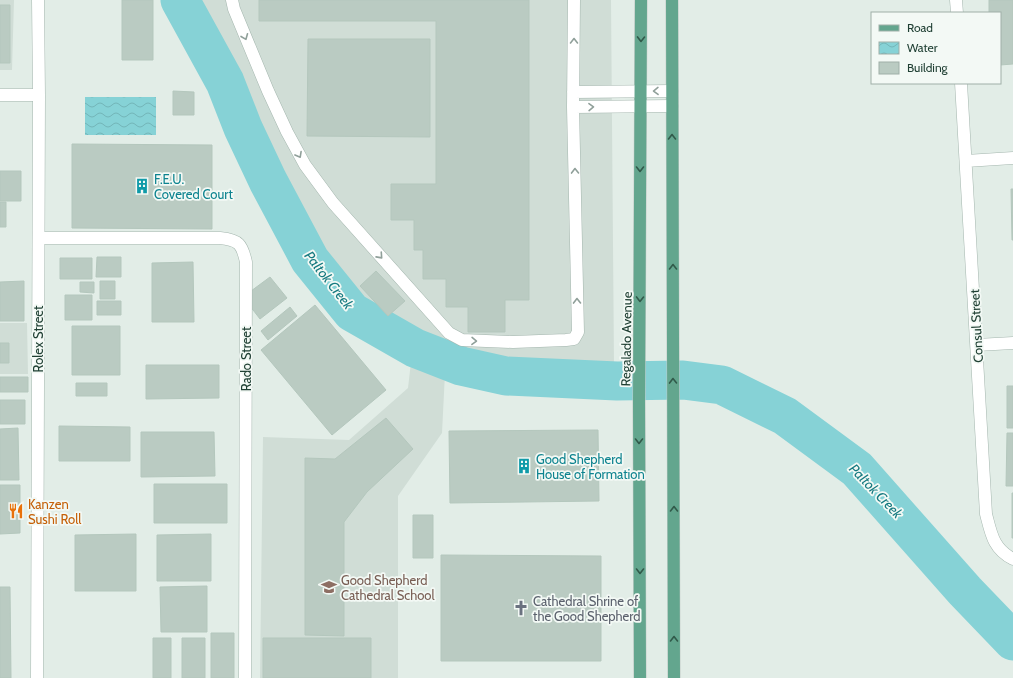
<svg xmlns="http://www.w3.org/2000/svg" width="1013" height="678" font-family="Cabin,sans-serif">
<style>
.built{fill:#d0ddd6}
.water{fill:url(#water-waves)}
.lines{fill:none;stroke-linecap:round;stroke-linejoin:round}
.river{stroke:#86d2d6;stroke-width:39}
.building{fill:#bacbc2;stroke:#b4c7bd}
.minor-casing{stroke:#a4b6ae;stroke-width:13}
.major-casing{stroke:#c1cac6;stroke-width:13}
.minor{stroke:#fff;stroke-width:12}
.major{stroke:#63a68e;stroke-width:12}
.oneway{stroke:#90a09a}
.oneway2{stroke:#315a4a}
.labels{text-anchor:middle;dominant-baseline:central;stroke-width:3.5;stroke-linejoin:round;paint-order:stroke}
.culture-label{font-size:13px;fill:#0d838f;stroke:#f3f9f5;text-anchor:start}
.street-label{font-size:13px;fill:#204034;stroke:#f3f9f5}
.food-label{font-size:13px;fill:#c56008;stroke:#f3f9f5;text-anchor:start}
.education-label{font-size:13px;fill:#785e54;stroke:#f3f9f5;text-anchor:start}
.worship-label{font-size:13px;fill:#5b616d;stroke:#f3f9f5;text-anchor:start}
.water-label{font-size:14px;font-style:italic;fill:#167a80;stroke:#f3f9f5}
</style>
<defs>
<pattern id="water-waves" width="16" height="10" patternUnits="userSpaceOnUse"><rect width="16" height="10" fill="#86d2d6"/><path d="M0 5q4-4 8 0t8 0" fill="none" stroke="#73b5b8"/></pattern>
</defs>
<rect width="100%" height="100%" fill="#e2ede7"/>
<path class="built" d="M0,0H14L12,70H0Z
M196,0H611L614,366L521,368L494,366L448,352L392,323L328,263Z
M0,323H27L28,374H0Z
M411,362L445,373L442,433L398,496V678H260L263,437L349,440L408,388Z"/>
<path class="water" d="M85,97H156V135H85Z"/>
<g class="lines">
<path class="river" d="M180,0L225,82L243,128L268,181L310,260L352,312L415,348L461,366L506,376L617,381L683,380L722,385L785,416L857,469L965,591L1013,641"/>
</g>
<path class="building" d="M122,0H153V60H122Z
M259,0H529V300H505V332H468V307H446V279H423V250H414V220H391V184H436V21H259Z
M989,0H1013V64L1000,65V13H989Z
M0,5H10V63H0Z
M308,39H430V137L307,136Z
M173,91L194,92V115H173Z
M72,144L212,145V229L72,228Z
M0,171H21V201H0Z
M1011,189H1013V240H1012Z
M0,202H6V227H0Z
M97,257H121V277H96Z
M60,258H92V279H60Z
M193,262L194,322H152V263Z
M376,271L405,301L388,316L360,286Z
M270,277L287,298L260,319L243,297Z
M24,281V321H0V282Z
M100,281H115V299H100Z
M80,282H94V293L80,292Z
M65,295H92V320H65Z
M97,301H121V315H97Z
M315,305L386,390L332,435L261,350Z
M290,307L297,316L268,340L261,331Z
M72,326H120V375H72Z
M0,343H9V363H0Z
M146,365H219V398L146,399Z
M0,377H28V392H0Z
M76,383H107V396H76Z
M1007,386H1013V428H1007Z
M0,400H25V424H0Z
M386,418L413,449L367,492L344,522V636L305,635V458L335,459Z
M59,426L130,427V461H59Z
M18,428L19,480H0V429Z
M598,430L599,501L450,503L449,431Z
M141,432H214L215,476L141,477Z
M1007,433H1013V486H1006Z
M154,484H227V523H154Z
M0,485H20V533L0,534Z
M1012,493H1013V538H1012Z
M413,515H433V558H413Z
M136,534V591H75V535Z
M211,534V581H157V535Z
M441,555L601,556V661H441Z
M207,586V632H161L160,587Z
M0,587H10L11,678H0Z
M211,633H234V678H211Z
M153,638H171V678H153Z
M182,638H205V678H182Z
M263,638H371V678H263Z"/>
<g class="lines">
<defs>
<path id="minor" d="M232,0L234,9L268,91L287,132L305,165L333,203L449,333L462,340L513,342L566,340L574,339L578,332L573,107L574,0
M956,0L957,13
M961,83L986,514C991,533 993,549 1013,559
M573,92L672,91
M0,95H39
M573,107L672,106
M966,161L1013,158
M39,238H220C239,240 242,244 246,262L245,678
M977,345L1013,343
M37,678L39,95L38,0"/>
<path id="major" d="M672,0L674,678
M640,678L639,402L641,0"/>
</defs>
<use href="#minor" class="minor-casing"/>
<use href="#major" class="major-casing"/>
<use href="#minor" class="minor"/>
<use href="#major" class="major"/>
</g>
<defs><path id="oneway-chevron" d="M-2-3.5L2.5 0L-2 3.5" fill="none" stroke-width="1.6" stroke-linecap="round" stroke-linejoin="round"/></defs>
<g class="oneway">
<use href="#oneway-chevron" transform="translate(245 37) rotate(68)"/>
<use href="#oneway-chevron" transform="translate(574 41) rotate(-90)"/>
<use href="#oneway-chevron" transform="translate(656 91) rotate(179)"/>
<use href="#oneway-chevron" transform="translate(591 107) rotate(-1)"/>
<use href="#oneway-chevron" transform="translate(299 155) rotate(61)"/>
<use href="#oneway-chevron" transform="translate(575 171) rotate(-91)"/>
<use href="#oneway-chevron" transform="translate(380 256) rotate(48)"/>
<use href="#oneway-chevron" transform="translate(577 301) rotate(-91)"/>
<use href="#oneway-chevron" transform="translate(474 341) rotate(1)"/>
</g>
<g class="oneway2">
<use href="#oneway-chevron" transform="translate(641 39) rotate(91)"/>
<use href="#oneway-chevron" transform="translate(672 137) rotate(-90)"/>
<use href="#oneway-chevron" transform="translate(640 169) rotate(90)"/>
<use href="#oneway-chevron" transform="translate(673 267) rotate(-90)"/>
<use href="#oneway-chevron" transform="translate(640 299) rotate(91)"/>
<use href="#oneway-chevron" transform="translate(673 381) rotate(-91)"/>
<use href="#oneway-chevron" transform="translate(639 441) rotate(90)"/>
<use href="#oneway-chevron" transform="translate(674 509) rotate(-90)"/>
<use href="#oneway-chevron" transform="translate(640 571) rotate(90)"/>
<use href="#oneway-chevron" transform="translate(674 639) rotate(-90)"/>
</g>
<defs>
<symbol id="building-bare" viewBox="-9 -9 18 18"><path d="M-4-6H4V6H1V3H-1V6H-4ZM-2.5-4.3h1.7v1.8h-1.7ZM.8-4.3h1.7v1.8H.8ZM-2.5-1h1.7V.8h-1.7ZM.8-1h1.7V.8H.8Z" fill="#0f9aa8" stroke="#f3f9f5" stroke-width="2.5" paint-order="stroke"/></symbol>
<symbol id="restaurant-bare" viewBox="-9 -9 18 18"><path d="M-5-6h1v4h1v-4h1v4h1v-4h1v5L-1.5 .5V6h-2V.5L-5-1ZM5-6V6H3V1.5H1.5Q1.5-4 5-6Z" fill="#e8710a" stroke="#f3f9f5" stroke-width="2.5" paint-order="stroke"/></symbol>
<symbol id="school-bare" viewBox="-9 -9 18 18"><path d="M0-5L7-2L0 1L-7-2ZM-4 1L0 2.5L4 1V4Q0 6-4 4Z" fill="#8d6e63" stroke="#f3f9f5" stroke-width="2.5" paint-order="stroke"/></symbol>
<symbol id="church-bare" viewBox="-9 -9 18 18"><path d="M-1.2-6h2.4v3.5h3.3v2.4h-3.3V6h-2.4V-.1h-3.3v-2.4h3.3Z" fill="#6b7280" stroke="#f3f9f5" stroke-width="2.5" paint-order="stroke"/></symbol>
</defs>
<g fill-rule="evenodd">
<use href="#building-bare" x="131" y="175" width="22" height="22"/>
<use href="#building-bare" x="513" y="455" width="22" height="22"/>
<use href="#restaurant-bare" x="5" y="500" width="22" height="22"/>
<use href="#school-bare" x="318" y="576" width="22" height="22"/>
<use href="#church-bare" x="510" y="597" width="22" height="22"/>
</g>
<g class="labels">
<g class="culture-label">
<text x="154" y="179">F.E.U.<tspan x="154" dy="15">Covered Court</tspan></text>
<text x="536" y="459">Good Shepherd<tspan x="536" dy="15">House of Formation</tspan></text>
</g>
<g class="street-label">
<text transform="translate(976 326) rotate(-93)">Consul Street</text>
<text transform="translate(38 339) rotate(-90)">Rolex Street</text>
<text transform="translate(626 339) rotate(-89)">Regalado Avenue</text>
<text transform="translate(246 359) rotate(-90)">Rado Street</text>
</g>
<g class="food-label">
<text x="28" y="504">Kanzen<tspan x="28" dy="15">Sushi Roll</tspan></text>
</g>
<g class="education-label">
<text x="341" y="580">Good Shepherd<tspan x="341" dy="15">Cathedral School</tspan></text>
</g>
<g class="worship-label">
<text x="533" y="601">Cathedral Shrine of<tspan x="533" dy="15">the Good Shepherd</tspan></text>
</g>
<g class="water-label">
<text transform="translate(329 280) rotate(52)">Paltok Creek</text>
<text transform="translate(876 491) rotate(46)">Paltok Creek</text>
</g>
</g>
<rect x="871" y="12" width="130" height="72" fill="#f3f9f5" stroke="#9fafa8"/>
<rect x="879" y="25" width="20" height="6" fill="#63a68e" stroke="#9fafa8"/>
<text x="907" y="32" font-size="12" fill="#204034">Road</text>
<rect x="879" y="42" width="20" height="12" fill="url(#water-waves)" stroke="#9fafa8"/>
<text x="907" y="52" font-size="12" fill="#204034">Water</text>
<rect x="879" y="62" width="20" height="12" fill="#bacbc2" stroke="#9fafa8"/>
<text x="907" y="72" font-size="12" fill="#204034">Building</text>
</svg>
